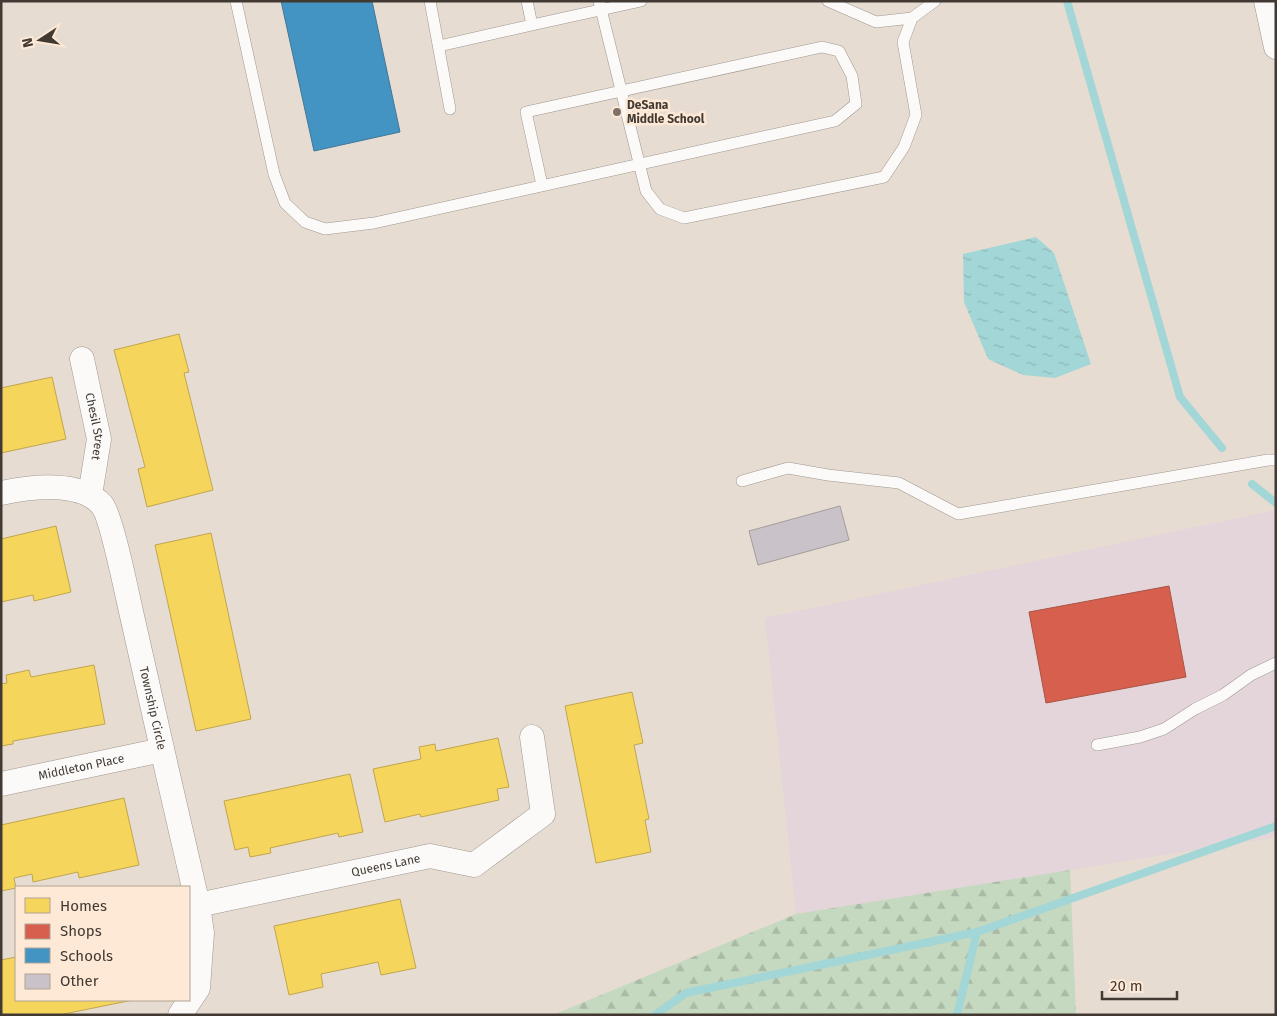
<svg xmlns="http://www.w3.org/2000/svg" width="1277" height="1016" font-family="'Fira Sans',sans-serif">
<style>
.commercial{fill:#e4d5da}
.forest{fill:url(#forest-firs)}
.water{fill:url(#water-ripples)}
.homes{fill:#f6d55c;stroke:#c0a64f}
.shops{fill:#d6604d;stroke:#a95445}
.schools{fill:#4393c3;stroke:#427898}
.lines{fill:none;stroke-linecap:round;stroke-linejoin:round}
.stream{stroke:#a3d6d6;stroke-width:8}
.building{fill:#c9c2c8;stroke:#a29c9c}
.service-casing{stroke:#9e968f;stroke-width:12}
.minor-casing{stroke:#9e968f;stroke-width:25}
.service{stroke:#fbfaf8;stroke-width:11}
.minor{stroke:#fbfaf8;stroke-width:24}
.poi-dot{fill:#7b726a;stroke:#fde9d6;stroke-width:2}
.labels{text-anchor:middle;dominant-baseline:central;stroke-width:5;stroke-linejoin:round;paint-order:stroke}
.poi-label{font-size:12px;font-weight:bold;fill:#413932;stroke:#fde9d6;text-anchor:start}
.street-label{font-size:12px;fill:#413932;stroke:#fde9d6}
</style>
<defs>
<pattern id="forest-firs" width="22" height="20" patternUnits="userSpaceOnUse" patternTransform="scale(1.25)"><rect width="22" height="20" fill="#c5d8c0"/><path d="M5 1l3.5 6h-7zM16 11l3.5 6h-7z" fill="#aabaa5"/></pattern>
<pattern id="water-ripples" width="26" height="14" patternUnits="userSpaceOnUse" patternTransform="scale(1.25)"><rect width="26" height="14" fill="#a3d6d6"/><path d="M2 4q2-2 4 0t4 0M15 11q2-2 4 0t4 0" fill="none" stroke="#8eb8b8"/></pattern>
</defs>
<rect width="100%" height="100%" fill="#e7dcd2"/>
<path class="commercial" d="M1276,510V837L796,914L765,618Z"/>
<path class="forest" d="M1070,870L1076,1015H553L796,914Z"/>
<path class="water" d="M1036,237L1054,253L1091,364L1055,378L1023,375L988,359L964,302L963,254Z"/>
<path class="homes" d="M179,334L189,372L184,373L213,490L147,507L138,469L145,467L114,350Z
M52,377L66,439L1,453V388Z
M56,526L71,592L34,601L33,595L1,602V539Z
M211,533L251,719L196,731L155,545Z
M94,665L105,724L13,741V744L1,746V684L7,683L6,675L29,670L31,677Z
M632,692L643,743L634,745L649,819L645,820L651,852L596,863L565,706Z
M498,738L509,787L497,789L499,800L421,817L420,814L385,822L373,769L421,759L419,747L435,744L436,751Z
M350,774L363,832L339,837L338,833L270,848L271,853L250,857L248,847L235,850L224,801Z
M124,798L139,865L79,878L78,872L33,882L32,874L14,878L16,888L1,891V825Z
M400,899L416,968L381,975L378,962L321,974L323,987L289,995L274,926Z
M16,957V1000H133L59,1015H1V960Z"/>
<path class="shops" d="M1169,586L1186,677L1046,703L1029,612Z"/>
<path class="schools" d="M281,1H372L400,132L314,151Z"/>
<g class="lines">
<path class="stream" d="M1067,1L1180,397L1222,448
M1252,484L1276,503
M655,1015L686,993L977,932L1276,826
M957,1015L977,932"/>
</g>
<path class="building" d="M840,506L849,540L758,565L749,531Z"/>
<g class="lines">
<defs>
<path id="service" d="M236,1L274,174L285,203L305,222L325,229L374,223L835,121L856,104L852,76L839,51L822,47L526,112L542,185
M430,1L450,109
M527,1L532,25L641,1
M599,1L646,191L660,209L684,218L884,177L904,147L916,115L903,42L912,18
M828,1L876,22L912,18L935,1
M439,46L532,25
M742,481L788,468L828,475L899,483L958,514L1268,460H1276
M1097,745L1140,737L1164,729L1195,709L1223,695L1251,675L1276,663"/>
<g id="minor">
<path d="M1266,1L1276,47"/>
<path id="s1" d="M82,359L99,439L90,495"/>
<path id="s2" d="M1,493C29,487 81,480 102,505C111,516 126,589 130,607C152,706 175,806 198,905L202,933L198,988L180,1015"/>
<path id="s3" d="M1,784L162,750"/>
<path id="s4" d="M198,905L430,856L474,865L543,814L532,737"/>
</g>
</defs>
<use href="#service" class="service-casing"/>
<use href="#minor" class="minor-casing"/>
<use href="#service" class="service"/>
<use href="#minor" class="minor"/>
</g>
<circle class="poi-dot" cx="617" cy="112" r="5"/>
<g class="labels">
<g class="poi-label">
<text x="627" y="105">DeSana<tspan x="627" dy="14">Middle School</tspan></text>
</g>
<g class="street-label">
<text stroke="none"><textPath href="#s1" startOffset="69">Chesil Street</textPath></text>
<text stroke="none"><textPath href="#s2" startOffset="316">Township Circle</textPath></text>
<text stroke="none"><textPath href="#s3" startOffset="82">Middleton Place</textPath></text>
<text stroke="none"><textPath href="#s4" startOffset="192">Queens Lane</textPath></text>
</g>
</g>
<rect width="1277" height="1016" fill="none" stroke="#413932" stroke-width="5"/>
<rect x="15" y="886" width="175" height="115" fill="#fde9d6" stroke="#b2a394"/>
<rect x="25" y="898" width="25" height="15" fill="#f6d55c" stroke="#b2a394"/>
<text x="60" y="911" font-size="15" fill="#413932">Homes</text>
<rect x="25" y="924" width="25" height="15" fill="#d6604d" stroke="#b2a394"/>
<text x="60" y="936" font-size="15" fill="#413932">Shops</text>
<rect x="25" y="948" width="25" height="15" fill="#4393c3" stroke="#b2a394"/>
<text x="60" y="961" font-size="15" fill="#413932">Schools</text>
<rect x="25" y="974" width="25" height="15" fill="#c9c2c8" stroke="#b2a394"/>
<text x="60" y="986" font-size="15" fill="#413932">Other</text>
<g transform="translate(40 40) rotate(258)" stroke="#fde9d6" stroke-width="4" paint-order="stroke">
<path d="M0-4L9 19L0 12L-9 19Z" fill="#413932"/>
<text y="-8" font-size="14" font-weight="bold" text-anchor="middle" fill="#413932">N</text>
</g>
<path d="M1102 991v8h75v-8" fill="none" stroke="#413932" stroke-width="2.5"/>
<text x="1110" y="991" font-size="15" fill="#413932" stroke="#fde9d6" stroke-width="4" paint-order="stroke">20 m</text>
</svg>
